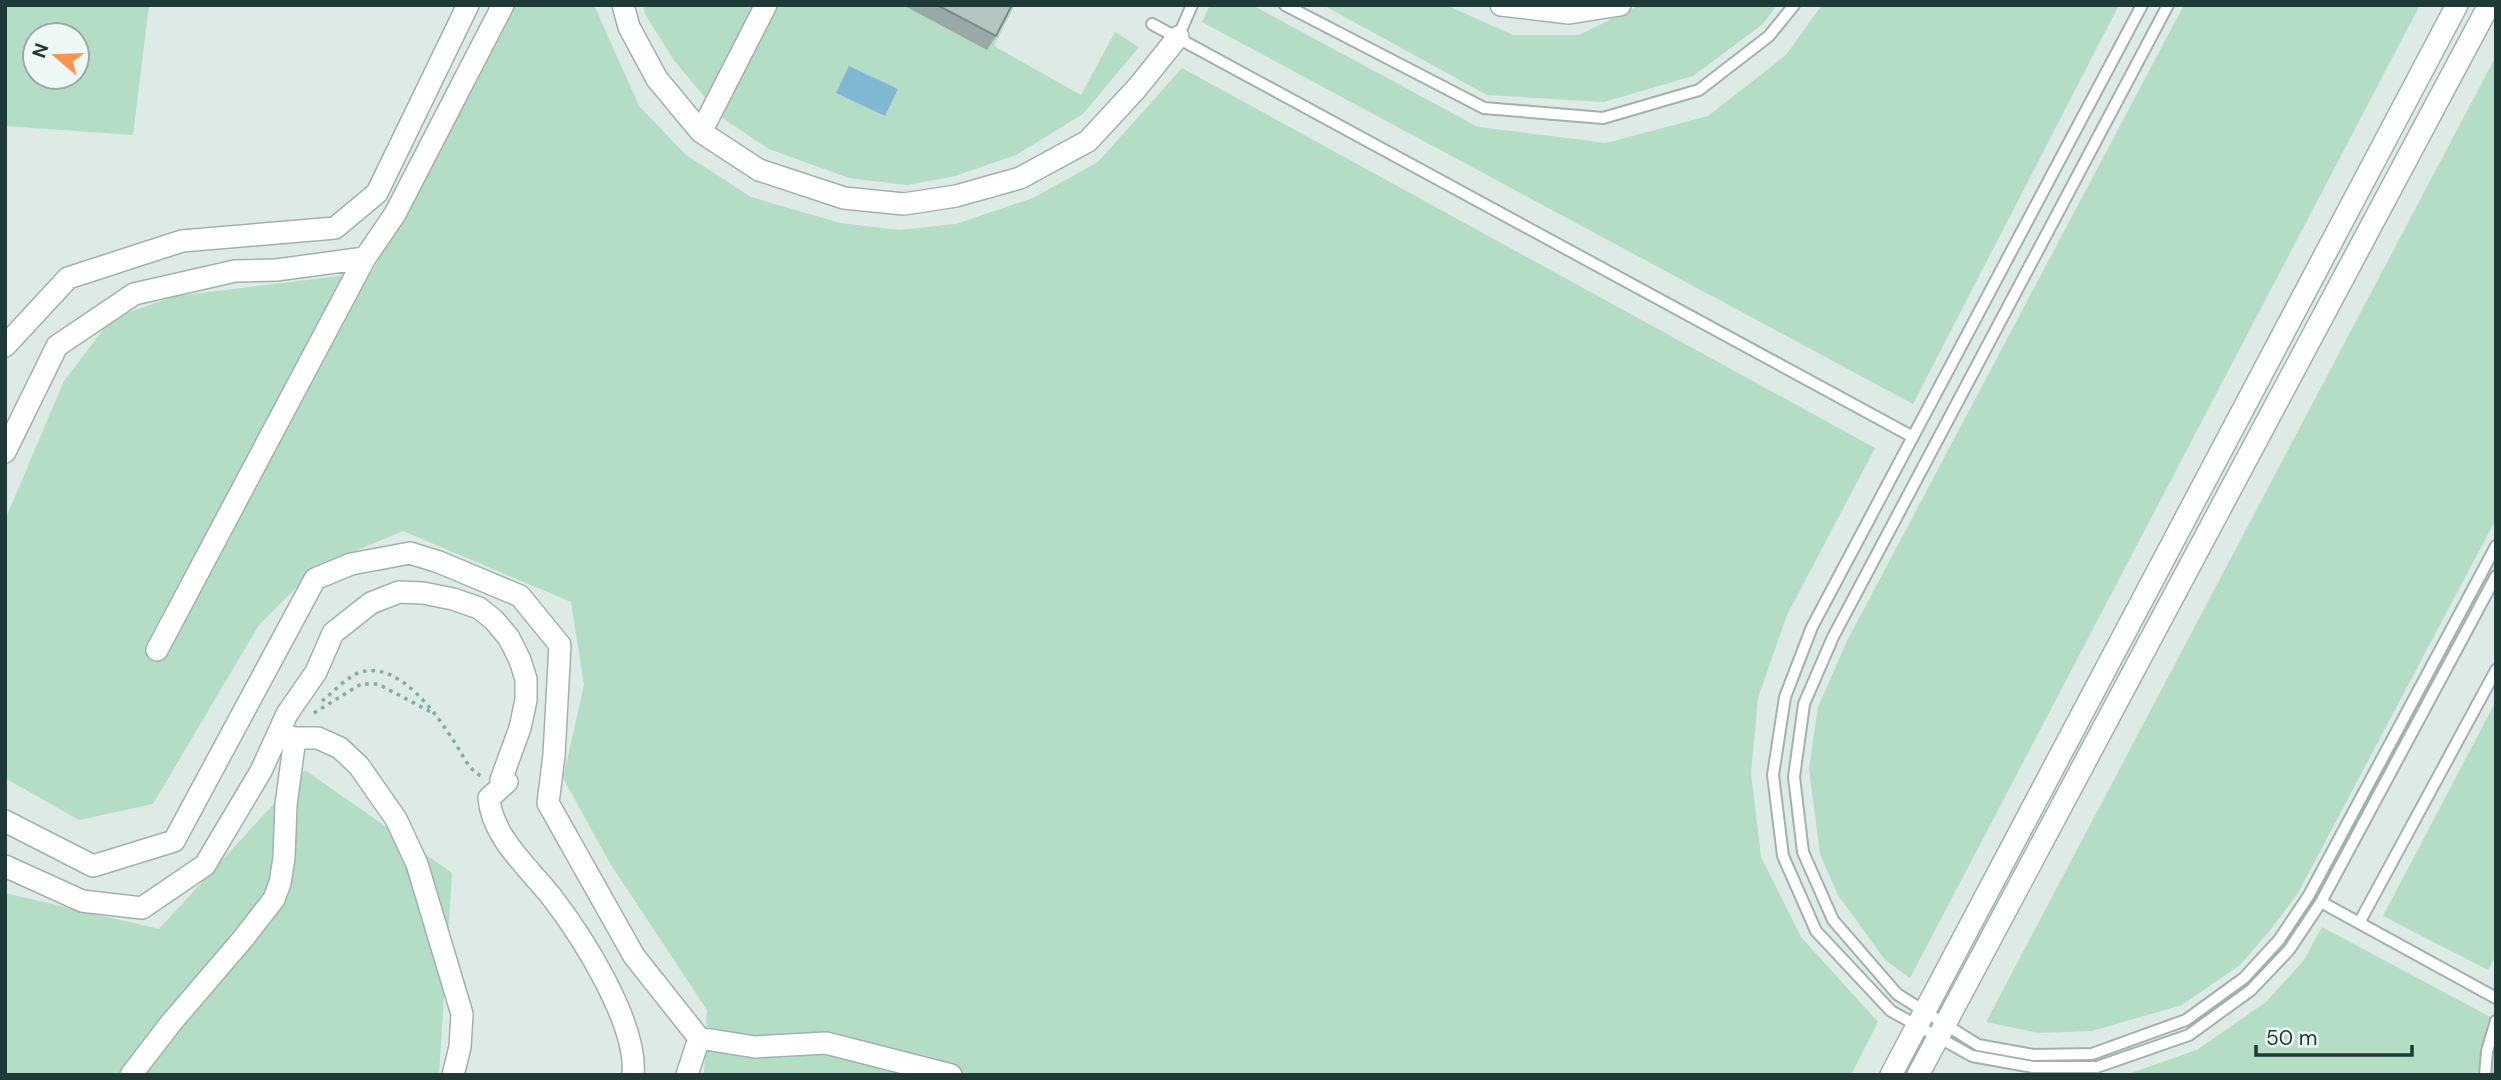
<svg xmlns="http://www.w3.org/2000/svg" width="2501" height="1080" font-family="'DM Sans',sans-serif">
<style>
.green{fill:#b4ddc6;fill-rule:evenodd}
.water{fill:#80b8d3}
.lines{fill:none;stroke-linecap:round;stroke-linejoin:round}
.lane-casing{stroke:#a0b2ae;stroke-width:14}
.street-casing{stroke:#a0b2ae;stroke-width:24}
.path{stroke:#7bafa8;stroke-width:3.5;stroke-dasharray:3.5 5;stroke-linecap:butt}
.lane{stroke:#fff;stroke-width:10}
.street{stroke:#fff;stroke-width:21}
.wall{fill:#99a9a5}
.building{fill:#b2c5c0;stroke:#7d8a86;stroke-width:2}
</style>
<rect width="100%" height="100%" fill="#ddeae6"/>
<path class="green" d="M5,5H149L133,135L5,126ZM77,35V77H35V35Z
M512,5H594L639,106L686,155L751,197L840,223L899,230L956,224L1033,198L1098,162L1182,68L1875,448L1787,615L1758,698L1751,773L1761,857L1801,937L1878,1022L1851,1075H704L707,1010L611,865L563,778L584,685L571,602L403,531L317,567L259,625L153,804L79,820L5,778V520L64,381L112,318L176,296L372,272Z
M643,5H1015L994,46L1081,95L1115,32L1139,47L1083,114L1016,155L955,176L907,185L849,178L769,149L721,117L673,59L645,14Z
M1210,5H1252L1478,127L1606,143L1708,116L1786,55L1822,5H2119L1913,404L1202,22Z
M1323,5H1446L1513,35H1579L1640,5H1777L1763,24L1693,76L1604,102L1487,95Z
M2184,5H2420L1910,978L1885,960L1838,895L1820,854L1809,769L1818,707L1847,641Z
M2496,56V519L2298,893L2272,928L2240,965L2182,1005L2092,1031L2039,1033L1986,1022Z
M2496,701V955L2488,970L2383,916Z
M305,770L452,873L439,1075H5V893L159,929Z
M2322,927L2496,1020V1075H2125L2197,1050L2266,1002L2304,960Z"/>
<path class="water" d="M849,66L898,89L885,116L836,93Z"/>
<g class="lines">
<defs>
<path id="lane" d="M1285,5L1484,108L1603,118L1699,90L1769,36L1794,5
M2142,5L1812,627L1785,697L1773,775L1783,856L1816,931L1891,1011L1972,1056L2033,1067H2097L2189,1035L2251,990L2289,950L2321,902L2496,576
M2168,5L1833,637L1804,704L1794,777L1803,852L1833,920L1897,994L1978,1045L2034,1055L2092,1054L2186,1020L2244,978L2279,940L2309,895L2496,546
M1152,24L1913,437
M1178,37L1192,5
M2321,902L2496,998
M2359,923L2496,670
M2485,1075L2487,1051L2496,1021"/>
<path id="street" d="M623,5L629,27L657,79L701,132L759,170L844,198L904,204L956,196L1020,178L1088,141L1137,88L1178,37
M1501,5L1569,13L1620,5
M701,132L766,5
M5,346L68,278L182,241L335,228L377,193L468,5
M5,452L57,346L134,294L235,271L276,270L365,258L395,214L503,5
M157,650L365,258
M279,733L295,738H318L340,748L359,766L396,819L417,864L462,1014L460,1047L453,1075
M5,821L93,866L174,841L315,579L351,564L410,553L439,562L520,596L560,645L554,755L548,803L634,956L699,1038L687,1075
M5,866L82,901L142,908L205,865L261,771L287,714L316,672L333,633L371,603L399,592L423,593L453,599L479,608L494,620L509,638L520,660L526,679V700L520,728L501,780L507,782L489,798C492,837 528,867 551,896C582,936 638,1024 633,1075
M699,1038L755,1047L826,1043L951,1075
M131,1075L171,1023L242,940L274,899L280,883L284,858L286,805L295,738
M1891,1075L2457,5
M1918,1075L2489,5"/>
</defs>
<use href="#lane" class="lane-casing"/>
<use href="#street" class="street-casing"/>
<path class="path" d="M322,701C334,692 347,676 361,672C400,661 438,716 455,743C464,756 467,768 481,776
M314,713L361,684H378L431,712"/>
<use href="#lane" class="lane"/>
<use href="#street" class="street"/>
</g>
<path class="wall" d="M903,5H1012L996,36L987,50Z"/>
<path class="building" d="M937,5H1012L996,36Z"/>
<rect width="2501" height="1080" fill="none" stroke="#1e3a37" stroke-width="14"/>
<g transform="translate(56 56) rotate(289)"><circle r="33" fill="#edf7f3" stroke="#9aaba8" stroke-width="2"/>
<path d="M0-5L12 26L0 18L-12 26Z" fill="#fa954b"/>
<text y="-10" font-size="19" font-weight="bold" text-anchor="middle" fill="#1e3a37">N</text>
</g>
<path d="M2256 1045v10h156v-10" fill="none" stroke="#1e3a37" stroke-width="3.5"/>
<text x="2266" y="1045" font-size="21" fill="#1e3a37" stroke="#edf7f3" stroke-width="5" paint-order="stroke">50 m</text>
</svg>
